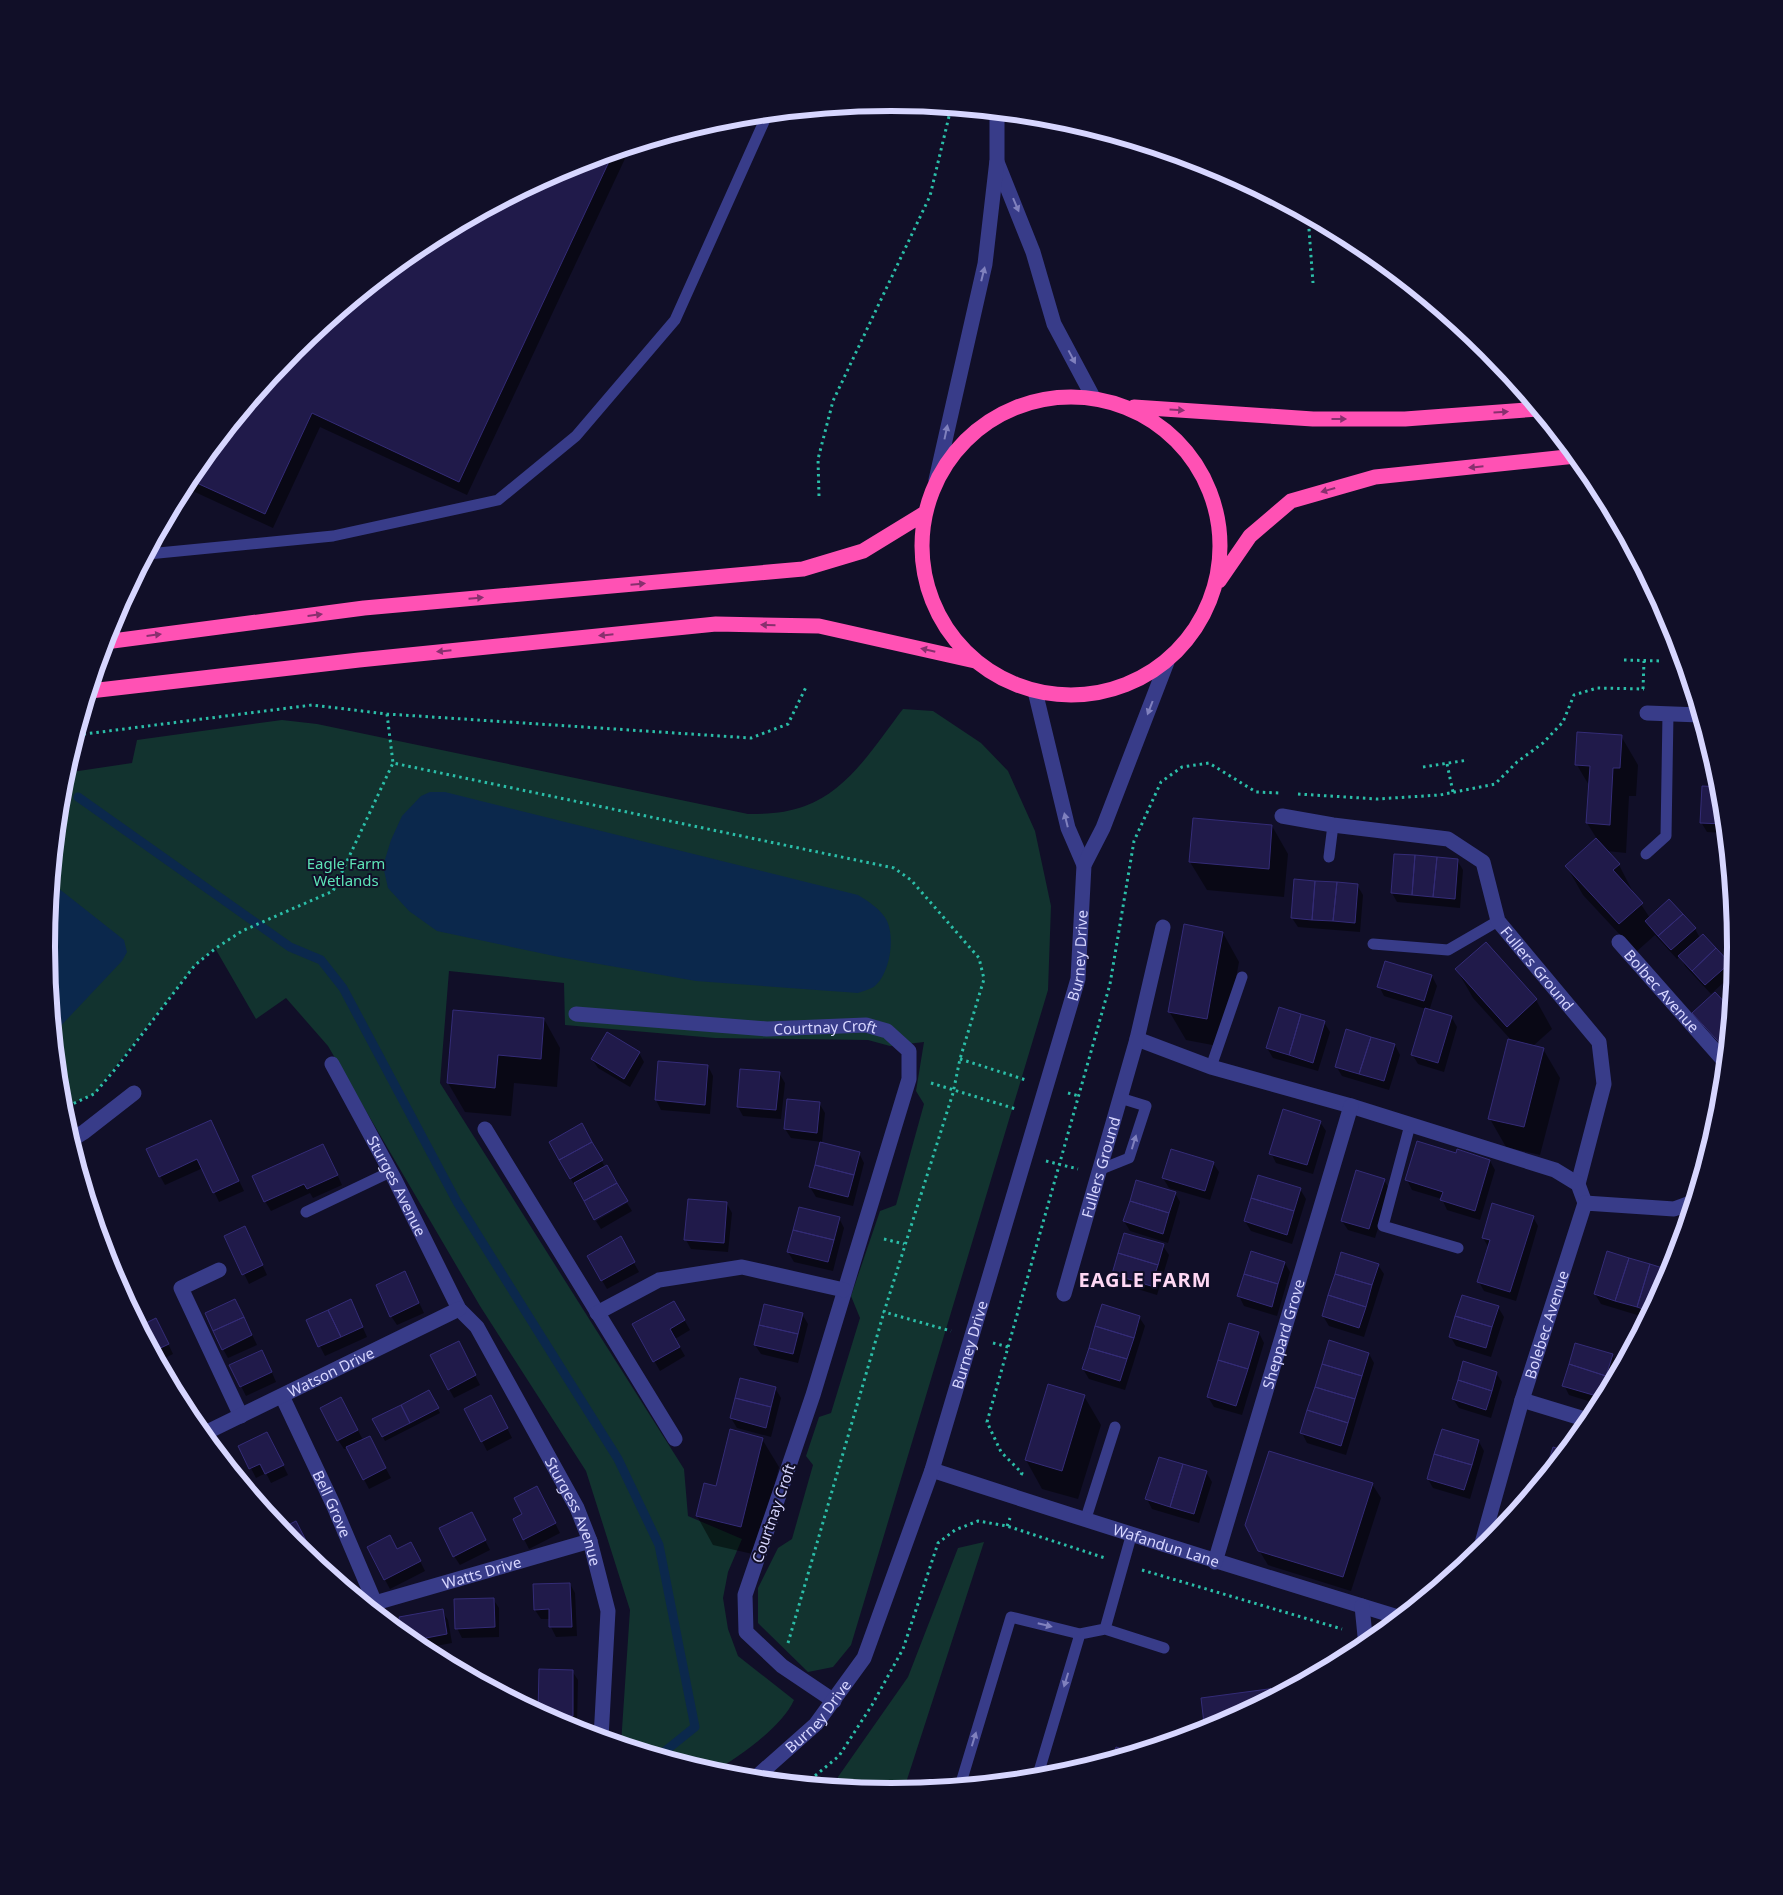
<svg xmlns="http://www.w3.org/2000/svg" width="1783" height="1895" font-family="'Noto Sans',sans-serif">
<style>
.green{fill:#12332f}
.water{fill:#0b284c}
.shadow{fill:#0007}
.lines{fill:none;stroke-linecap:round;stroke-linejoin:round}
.stream{stroke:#0b284c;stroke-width:9}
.building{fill:#201a4a;stroke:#342c77}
.path{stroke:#2bbea8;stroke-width:3;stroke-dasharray:2.5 4;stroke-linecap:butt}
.lane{stroke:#383c89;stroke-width:11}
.street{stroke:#383c89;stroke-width:15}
.highway{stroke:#ff51b4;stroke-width:15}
.oneway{fill:#8081be}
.oneway2{fill:#88306e}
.labels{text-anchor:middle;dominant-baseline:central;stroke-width:4;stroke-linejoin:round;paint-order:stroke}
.park-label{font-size:15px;fill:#5de4b7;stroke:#110f28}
.street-label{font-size:15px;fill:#d7d6ff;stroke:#110f28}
.district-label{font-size:20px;font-weight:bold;letter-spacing:1px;fill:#ffd8f4;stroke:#110f28}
.rim{fill:none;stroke:#d7d6ff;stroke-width:6}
</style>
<rect width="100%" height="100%" fill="#110f28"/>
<path class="green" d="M903,709L933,711L981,743L1008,771L1035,831L1051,906L1048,990L851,1645L833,1667L808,1672L758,1623V1588L778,1548L792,1539L813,1465L806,1456L819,1417L831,1413L860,1318L851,1296L880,1211L896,1205L924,1104L916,1091L924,1042L890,1046L868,1040L715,1038L565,1025L564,983L449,971L440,1083L684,1469L688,1516L742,1539L728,1572L723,1598L728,1629L738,1656L794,1700C782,1727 738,1758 713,1772L621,1744L630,1610L586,1471L480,1306L328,1046L286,998L256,1019L215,948L195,965L94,1094L62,1108L46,947L63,782L65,773L132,763L137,740L282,720L317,724L748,814C767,814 787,813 805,806C849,790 876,744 903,709Z
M984,1542L903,1792L891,1793L831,1787L908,1677L958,1548Z"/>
<path class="water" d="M430,792H445L858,895C868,901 882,910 887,921C895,938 890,972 876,985C872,989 863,991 858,993L696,981L559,957L437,931L409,911L388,888L383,866L391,840L402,816L421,796Z
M53,884L124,940L127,952L122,961L55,1032L46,947Z"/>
<path class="shadow" d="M630,148L467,495L320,427L273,528L184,487L189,478L294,350L422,245L568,166Z
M1621,736L1638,765L1636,796H1629L1626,853L1607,851L1619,865L1634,894L1650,918L1695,929L1700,938L1728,963L1734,973L1711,994L1685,966L1680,956L1677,959L1655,935L1636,952L1583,895L1567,867L1597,839L1587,823L1590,787L1577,765Z
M1721,789L1725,833L1707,832L1701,822Z
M1272,826L1288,854L1284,897L1207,890L1190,862Z
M1457,860L1463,870L1460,908L1397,902L1392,893Z
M1357,885L1363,895L1360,932L1298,927L1292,918Z
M1223,933L1239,962L1223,1047L1186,1040L1169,1011Z
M1486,944L1536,1000L1552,1029L1533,1046L1543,1049L1560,1078L1540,1155L1506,1147L1490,1119L1512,1041L1473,998L1457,970Z
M1432,976L1437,986L1429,1011L1452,1018L1457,1027L1444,1072L1418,1064L1412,1054L1426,1009L1384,996L1379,986Z
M454,1011L544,1019L560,1048L557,1087L514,1083L511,1116L465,1112L448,1083Z
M1730,1011L1726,1059L1710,1042L1694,1014Z
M1324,1022L1330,1032L1318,1071L1273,1058L1267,1048Z
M1395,1045L1400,1055L1389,1090L1342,1076L1336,1066Z
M639,1053L644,1062L630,1087L598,1068L592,1059Z
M659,1062L708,1066L713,1076L710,1114L661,1110L656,1100Z
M779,1073L785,1083L781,1119L743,1116L738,1107Z
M819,1103L825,1113L822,1142L791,1138L785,1129Z
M210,1121L244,1191L219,1202L203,1168L165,1185L160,1176Z
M1320,1122L1326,1131L1313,1174L1276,1163L1271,1153Z
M581,1125L605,1167L576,1188L550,1142Z
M323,1145L342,1185L313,1198L310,1193L271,1211L265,1201Z
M859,1153L864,1163L853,1206L816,1197L810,1187Z
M1456,1155L1490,1161L1495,1170L1480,1220L1447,1210L1442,1199L1412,1190L1407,1180Z
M1213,1163L1219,1172L1210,1200L1169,1188L1163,1178Z
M1384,1180L1390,1190L1375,1238L1348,1230L1342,1221Z
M1300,1189L1306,1199L1292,1244L1251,1231L1245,1221Z
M1175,1193L1180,1202L1168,1243L1130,1231L1124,1221Z
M627,1203L632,1211L601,1229L596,1221Z
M90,1204L110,1242L103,1245Z
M727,1204L732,1213L728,1252L691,1249L686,1240Z
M1533,1217L1538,1226L1516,1301L1484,1291L1479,1282L1489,1248L1483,1238Z
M839,1218L844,1228L833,1271L794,1262L788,1252Z
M226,1236L249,1237L267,1275L249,1284Z
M620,1238L639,1272L607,1289L588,1256Z
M1163,1246L1169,1255L1157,1295L1118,1283L1113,1274Z
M1285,1263L1290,1272L1277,1316L1244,1306L1239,1296Z
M1378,1265L1384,1274L1364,1337L1329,1326L1323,1316Z
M1672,1273L1647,1318L1601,1304L1595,1294Z
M409,1282L424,1313L397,1325L391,1316Z
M674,1302L690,1330L675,1339L685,1356L660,1371L634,1325Z
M1498,1307L1504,1317L1491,1357L1456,1346L1450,1336Z
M240,1310L257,1345L228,1358L223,1349Z
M355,1310L367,1337L325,1356L307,1321Z
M802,1314L808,1324L798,1363L761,1354L755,1345Z
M1139,1317L1145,1326L1125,1390L1089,1379L1083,1369Z
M141,1327L161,1329L173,1354L159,1361Z
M1259,1333L1264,1343L1242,1415L1214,1407L1208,1397Z
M463,1352L480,1385L454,1398L449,1389Z
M1369,1354L1374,1363L1346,1455L1307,1443L1302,1433Z
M1612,1355L1618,1365L1612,1384L1601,1405L1569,1395L1564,1385Z
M267,1361L276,1382L246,1396L241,1386Z
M1496,1373L1502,1382L1491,1418L1459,1408L1453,1399Z
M775,1388L781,1398L771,1437L737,1428L731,1418Z
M429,1392L440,1413L385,1441L374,1420Z
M1084,1396L1101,1425L1078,1499L1042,1489L1026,1460Z
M496,1406L512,1438L487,1451L482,1441Z
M346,1408L363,1440L374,1447L391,1478L369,1489L348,1448L344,1449L338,1440Z
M1443,1431L1479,1442L1484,1451L1470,1499L1433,1488L1428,1479Z
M762,1439L779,1467L757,1555L713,1545L697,1516L716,1487Z
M272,1443L288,1475L271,1483L266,1473L256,1478L240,1447Z
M1554,1449L1565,1452L1545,1477Z
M1206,1472L1212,1482L1199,1523L1152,1509L1147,1499Z
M1372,1484L1381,1498L1351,1591L1268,1565L1259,1550Z
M542,1497L560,1533L529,1549L524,1539V1515Z
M476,1523L490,1550L460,1565L454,1556Z
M281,1530L301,1532L317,1564L294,1545Z
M368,1548L416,1553L425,1571L390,1589Z
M570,1584L575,1593L577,1636L556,1637L551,1627L550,1619H541L535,1610Z
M493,1599L499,1608V1637L462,1638L457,1628Z
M442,1611L448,1620L452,1643L430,1647L432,1655L403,1635Z
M572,1671L578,1680L577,1725H561L540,1713Z"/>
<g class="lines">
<path class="stream" d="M78,797L290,947L321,960L343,988L457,1202L618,1459L659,1545L695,1727L659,1756"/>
</g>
<path class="building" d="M613,153L459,482L312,413L265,514L188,479L294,350L422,245L568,166Z
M1577,732L1622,735L1620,768H1613L1610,825L1586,823L1590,766L1575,765Z
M1702,786L1721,787L1724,824L1700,823Z
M1193,818L1272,825L1269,869L1189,862Z
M1596,838L1620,864L1613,870L1643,903L1619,924L1565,866Z
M1394,854L1415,855L1412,895L1391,893Z
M1415,855L1437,857L1433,897L1412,895Z
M1437,857L1458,859L1455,899L1433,897Z
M1294,879L1315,881L1312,920L1291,918Z
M1315,881L1337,882L1333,921L1312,920Z
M1337,882L1358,884L1355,923L1333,921Z
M1669,899L1683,914L1658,936L1645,921Z
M1683,914L1696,928L1671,950L1658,936Z
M1184,924L1223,932L1207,1019L1168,1012Z
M1703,934L1716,948L1692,971L1678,956Z
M1486,942L1537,999L1507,1027L1455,969Z
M1716,948L1730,963L1705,985L1692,971Z
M1385,961L1432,975L1424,1001L1377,987Z
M1715,992L1731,1009L1727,1051L1692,1013Z
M1279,1007L1301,1014L1289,1055L1266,1048Z
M1425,1008L1452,1016L1438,1063L1411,1055Z
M453,1010L544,1018L541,1059L498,1055L495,1088L447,1083Z
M1301,1014L1325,1021L1313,1063L1289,1055Z
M1346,1029L1371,1037L1359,1074L1335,1067Z
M607,1032L640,1052L624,1079L591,1059Z
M1371,1037L1395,1044L1384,1081L1359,1074Z
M1508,1039L1544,1048L1524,1127L1488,1119Z
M658,1061L708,1065L705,1105L655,1100Z
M740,1069L780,1072L776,1110L737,1107Z
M787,1099L820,1102L817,1133L784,1129Z
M1283,1109L1321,1121L1307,1165L1269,1154Z
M211,1120L239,1181L213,1193L197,1159L159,1177L146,1149Z
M582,1123L592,1142L559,1160L549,1142Z
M1417,1141L1456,1153L1457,1149L1490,1160L1475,1211L1440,1200L1443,1192L1405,1180Z
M592,1142L603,1160L570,1179L559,1160Z
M820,1142L860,1152L854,1175L815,1165Z
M323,1144L338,1175L307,1189L304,1184L264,1202L252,1176Z
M1171,1149L1214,1162L1205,1191L1162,1178Z
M607,1165L617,1183L584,1201L574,1183Z
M815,1165L854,1175L848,1197L809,1187Z
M1356,1170L1385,1179L1369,1229L1341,1221Z
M1258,1175L1301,1188L1294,1211L1251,1198Z
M1136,1180L1176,1192L1169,1213L1130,1201Z
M617,1183L628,1201L594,1220L584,1201Z
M1251,1198L1294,1211L1287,1235L1244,1221Z
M89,1199L106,1232L100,1235Z
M688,1199L727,1202L724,1243L684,1240Z
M1130,1201L1169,1213L1163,1234L1123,1221Z
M1492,1203L1534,1216L1510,1292L1477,1282L1490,1240L1482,1238Z
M799,1207L840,1217L834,1240L793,1230Z
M245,1226L263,1265L242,1275L224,1236Z
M793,1230L834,1240L828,1262L787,1252Z
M1124,1233L1164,1244L1158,1265L1118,1253Z
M621,1236L635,1262L601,1281L587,1256Z
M1251,1251L1285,1262L1278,1284L1244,1274Z
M1607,1251L1629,1258L1615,1301L1594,1294Z
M1341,1252L1379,1264L1372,1285L1335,1274Z
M1118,1253L1158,1265L1151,1286L1112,1274Z
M1629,1258L1650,1264L1637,1307L1615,1301Z
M1650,1264L1672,1271L1651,1312L1637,1307Z
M405,1271L419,1303L390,1317L376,1285Z
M1244,1274L1278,1284L1272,1307L1237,1296Z
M1335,1274L1372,1285L1366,1307L1328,1295Z
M1328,1295L1366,1307L1359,1328L1322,1316Z
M1462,1295L1499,1306L1492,1327L1455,1316Z
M235,1299L244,1317L213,1331L205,1313Z
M351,1299L363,1327L341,1337L328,1310Z
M674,1301L685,1320L670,1329L680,1347L653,1362L632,1324Z
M764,1304L803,1313L798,1334L759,1325Z
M1102,1304L1140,1316L1134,1338L1095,1326Z
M328,1310L341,1337L318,1347L306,1320Z
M1455,1316L1492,1327L1486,1348L1449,1337Z
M244,1317L252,1335L222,1350L213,1331Z
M156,1318L169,1344L154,1351L140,1326Z
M1229,1323L1259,1332L1248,1369L1218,1360Z
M759,1325L798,1334L793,1354L754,1345Z
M1095,1326L1134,1338L1127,1359L1089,1348Z
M1329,1340L1369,1353L1362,1376L1322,1364Z
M459,1341L476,1375L448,1390L430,1355Z
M1575,1343L1613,1354L1606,1376L1569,1364Z
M1089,1348L1127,1359L1120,1381L1082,1369Z
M262,1350L272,1372L240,1387L229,1365Z
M1218,1360L1248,1369L1236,1406L1207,1397Z
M1463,1361L1497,1372L1492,1391L1458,1380Z
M1322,1364L1362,1376L1355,1399L1315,1387Z
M1569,1364L1606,1376L1600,1397L1562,1386Z
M740,1378L776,1387L771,1407L735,1398Z
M1458,1380L1492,1391L1486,1410L1452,1399Z
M1048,1384L1085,1395L1062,1471L1025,1460Z
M1315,1387L1355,1399L1348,1423L1307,1410Z
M429,1390L439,1408L410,1423L401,1405Z
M491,1395L508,1428L481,1442L464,1409Z
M341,1397L358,1430L337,1441L320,1408Z
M735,1398L771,1407L766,1428L730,1418Z
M401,1405L410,1423L382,1437L372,1419Z
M1307,1410L1348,1423L1341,1446L1300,1433Z
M730,1429L763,1438L741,1527L696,1516L704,1483L716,1486Z
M1442,1429L1479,1440L1472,1465L1434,1454Z
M267,1432L284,1465L265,1474L260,1464L249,1469L238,1446Z
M370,1436L386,1468L363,1480L346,1447Z
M1553,1447L1566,1451L1550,1471L1546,1470Z
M1269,1451L1373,1483L1343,1577L1258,1551L1245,1525Z
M1434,1454L1472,1465L1464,1490L1427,1479Z
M1159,1457L1183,1464L1170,1507L1145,1499Z
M1183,1464L1207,1471L1194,1514L1170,1507Z
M537,1486L556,1523L523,1540L513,1519L522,1514L514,1498Z
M472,1512L486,1540L453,1557L439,1528Z
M296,1521L313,1554L308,1556L294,1545L280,1529Z
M390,1535L397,1549L411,1542L421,1561L384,1580L367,1547Z
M570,1583L572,1627H549V1609L534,1610L533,1584Z
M494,1598L495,1627L455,1629L454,1599Z
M443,1609L447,1634L426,1638L427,1649L421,1650L402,1634L399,1617Z
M539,1669L573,1670V1716L544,1715L538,1713Z
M1276,1688L1277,1695L1215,1729L1205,1732L1201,1698Z
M1116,1747L1136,1753L1112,1760Z"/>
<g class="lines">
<path class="path" d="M1308,216L1313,283
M819,496L818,459L833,401L930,196L951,108
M1624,660L1663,661
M1643,689L1644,661
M387,714L393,763L894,868L911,880L979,958L984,979L960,1059L953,1093L884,1312L951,1331
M77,735L312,705L387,714L751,738L788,724L807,685
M1447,764L1453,792
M1423,767L1468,760
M1298,794L1377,799L1440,795L1495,784L1517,762L1543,743L1563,722L1574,695L1597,688L1644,689
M960,1059L1026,1080
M931,1083L1016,1109
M1068,1093L1079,1096
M62,1109L94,1094L117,1067L195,965L216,948L242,931L333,891L393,763
M1046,1161L1078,1169
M884,1239L904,1244
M993,1343L1008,1347
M1021,1475L1022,1473L1001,1452L987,1422L1110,984L1134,841L1161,782L1182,767L1209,763L1256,792L1279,793
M1007,1526L1010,1518
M1142,1570L1342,1629
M788,1643L884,1312
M805,1784L839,1756L872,1705L903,1649L938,1543L955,1530L978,1521L1007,1526L1105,1558"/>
<path class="lane" d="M148,554L333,536L498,500L576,436L675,320L767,115
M1646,854L1666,836L1668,714
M1329,857L1333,825
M1373,944L1448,950L1498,921
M1211,1067L1242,977
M1410,1125L1383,1226L1458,1248
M1099,1170L1129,1158L1146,1106L1120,1098
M306,1212L390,1172
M1086,1518L1115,1427
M1105,1629L1132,1533
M1037,1778L1080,1634
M960,1786L1011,1617L1080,1634L1105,1629L1164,1648"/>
<g class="street">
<path d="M997,162L1033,252L1054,324L1093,397"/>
<path d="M936,480L985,264L997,160V113"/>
<path d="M1035,691L1068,828L1084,865"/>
<path d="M1647,713L1700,715"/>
<path id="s1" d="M1282,816L1333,825L1448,839L1483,862L1498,921L1599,1042L1604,1084L1578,1184"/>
<path id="s2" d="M1619,942L1725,1062"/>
<path id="s3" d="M576,1014L767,1029L866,1025L887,1031L909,1051V1079L813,1395L745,1595L746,1632L782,1666L834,1701"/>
<path d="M1137,1039L1211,1067L1351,1106L1555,1170L1578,1184L1585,1203"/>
<path id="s4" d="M332,1064L395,1180L459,1309L477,1327L577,1508L590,1541L608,1611L601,1738"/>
<path d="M485,1129L675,1439"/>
<path d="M71,1140L84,1132L134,1093"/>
<path d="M219,1270L181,1288L241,1416"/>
<path id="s5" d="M1064,1294L1137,1039L1163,927"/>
<path d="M597,1313L659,1280L742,1267L844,1290"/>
<path id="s6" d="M282,1396L333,1504L375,1603L377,1613"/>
<path d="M1522,1400L1591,1421"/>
<path id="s7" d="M203,1434L459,1309"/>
<path id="s8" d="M932,1470C1088,1521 1244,1570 1401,1618"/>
<path id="s9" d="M1479,1554L1522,1400L1585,1203L1674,1209L1693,1202"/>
<path id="s10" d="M1215,1562L1351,1106"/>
<path id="s11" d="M375,1603L590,1541"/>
<path d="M1362,1606L1366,1646"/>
<path id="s12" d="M754,1779L816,1724L864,1658L932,1470L1078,979L1084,865L1103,828L1167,662"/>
</g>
<path class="highway" d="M922 546a149 149 0 1 1 298 0a149 149 0 1 1-298 0Z
M1134,407L1313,419H1405L1538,409
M1219,581L1250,536L1291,501L1375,477L1576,456
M105,642L364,608L803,569L863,551L925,513
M90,691L359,660L716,624L819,626L975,661"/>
</g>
<defs><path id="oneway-solid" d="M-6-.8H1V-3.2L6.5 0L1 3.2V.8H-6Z" transform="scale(1.25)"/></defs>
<g class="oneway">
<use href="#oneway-solid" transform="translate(1016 205) rotate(67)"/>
<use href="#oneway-solid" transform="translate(983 274) rotate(-76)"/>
<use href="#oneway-solid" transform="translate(1072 357) rotate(62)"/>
<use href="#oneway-solid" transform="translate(946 432) rotate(-78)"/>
<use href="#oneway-solid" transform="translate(1150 708) rotate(111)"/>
<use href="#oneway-solid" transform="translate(1066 820) rotate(-104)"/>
<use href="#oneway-solid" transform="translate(1134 1142) rotate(-73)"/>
<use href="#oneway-solid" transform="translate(1045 1625) rotate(14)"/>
<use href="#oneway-solid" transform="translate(1066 1680) rotate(107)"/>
<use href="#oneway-solid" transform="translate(974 1739) rotate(-73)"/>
</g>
<g class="oneway2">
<use href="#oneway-solid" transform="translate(1177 410) rotate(4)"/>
<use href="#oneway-solid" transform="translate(1501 412) rotate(-4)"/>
<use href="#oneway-solid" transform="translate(1339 419)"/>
<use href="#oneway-solid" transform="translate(1476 467) rotate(174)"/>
<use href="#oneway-solid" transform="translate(1328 490) rotate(164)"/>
<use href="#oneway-solid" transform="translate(638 584) rotate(-5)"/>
<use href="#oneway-solid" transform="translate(476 598) rotate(-5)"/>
<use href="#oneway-solid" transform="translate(315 615) rotate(-7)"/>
<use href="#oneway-solid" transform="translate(768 625) rotate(-179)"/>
<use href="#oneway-solid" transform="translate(154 635) rotate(-7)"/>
<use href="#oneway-solid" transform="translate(606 635) rotate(174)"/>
<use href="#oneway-solid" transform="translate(928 650) rotate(-167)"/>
<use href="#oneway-solid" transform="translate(444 651) rotate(174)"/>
</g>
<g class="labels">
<g class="park-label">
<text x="346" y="863">Eagle Farm<tspan x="346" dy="17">Wetlands</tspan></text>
</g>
<g class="street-label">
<text stroke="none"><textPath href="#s12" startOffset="900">Burney Drive</textPath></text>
<text stroke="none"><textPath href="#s1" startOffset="332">Fullers Ground</textPath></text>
<text stroke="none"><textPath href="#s2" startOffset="65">Bolbec Avenue</textPath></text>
<text stroke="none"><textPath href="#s3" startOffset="250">Courtnay Croft</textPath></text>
<text stroke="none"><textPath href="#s5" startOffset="132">Fullers Ground</textPath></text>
<text stroke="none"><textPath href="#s4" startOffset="138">Sturges Avenue</textPath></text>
<text stroke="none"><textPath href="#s9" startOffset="239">Bolebec Avenue</textPath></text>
<text stroke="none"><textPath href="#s10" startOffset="238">Sheppard Grove</textPath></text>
<text stroke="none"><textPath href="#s12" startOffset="495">Burney Drive</textPath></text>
<text stroke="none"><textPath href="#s7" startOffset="142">Watson Drive</textPath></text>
<text stroke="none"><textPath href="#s6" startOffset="119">Bell Grove</textPath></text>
<text stroke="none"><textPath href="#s4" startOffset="510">Sturgess Avenue</textPath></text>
<text transform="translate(773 1513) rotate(-71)">Courtnay Croft</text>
<text stroke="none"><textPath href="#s8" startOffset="246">Wafandun Lane</textPath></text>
<text stroke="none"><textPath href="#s11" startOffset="111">Watts Drive</textPath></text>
<text stroke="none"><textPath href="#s12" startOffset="90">Burney Drive</textPath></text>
</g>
<g class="district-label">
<text x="1145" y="1279">EAGLE FARM</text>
</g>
</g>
<path d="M0 0H1783V1895H0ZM55 947a836 836 0 1 1 1672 0a836 836 0 1 1-1672 0Z" fill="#110f28" fill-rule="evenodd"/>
<path class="rim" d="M55 947a836 836 0 1 1 1672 0a836 836 0 1 1-1672 0Z"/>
</svg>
